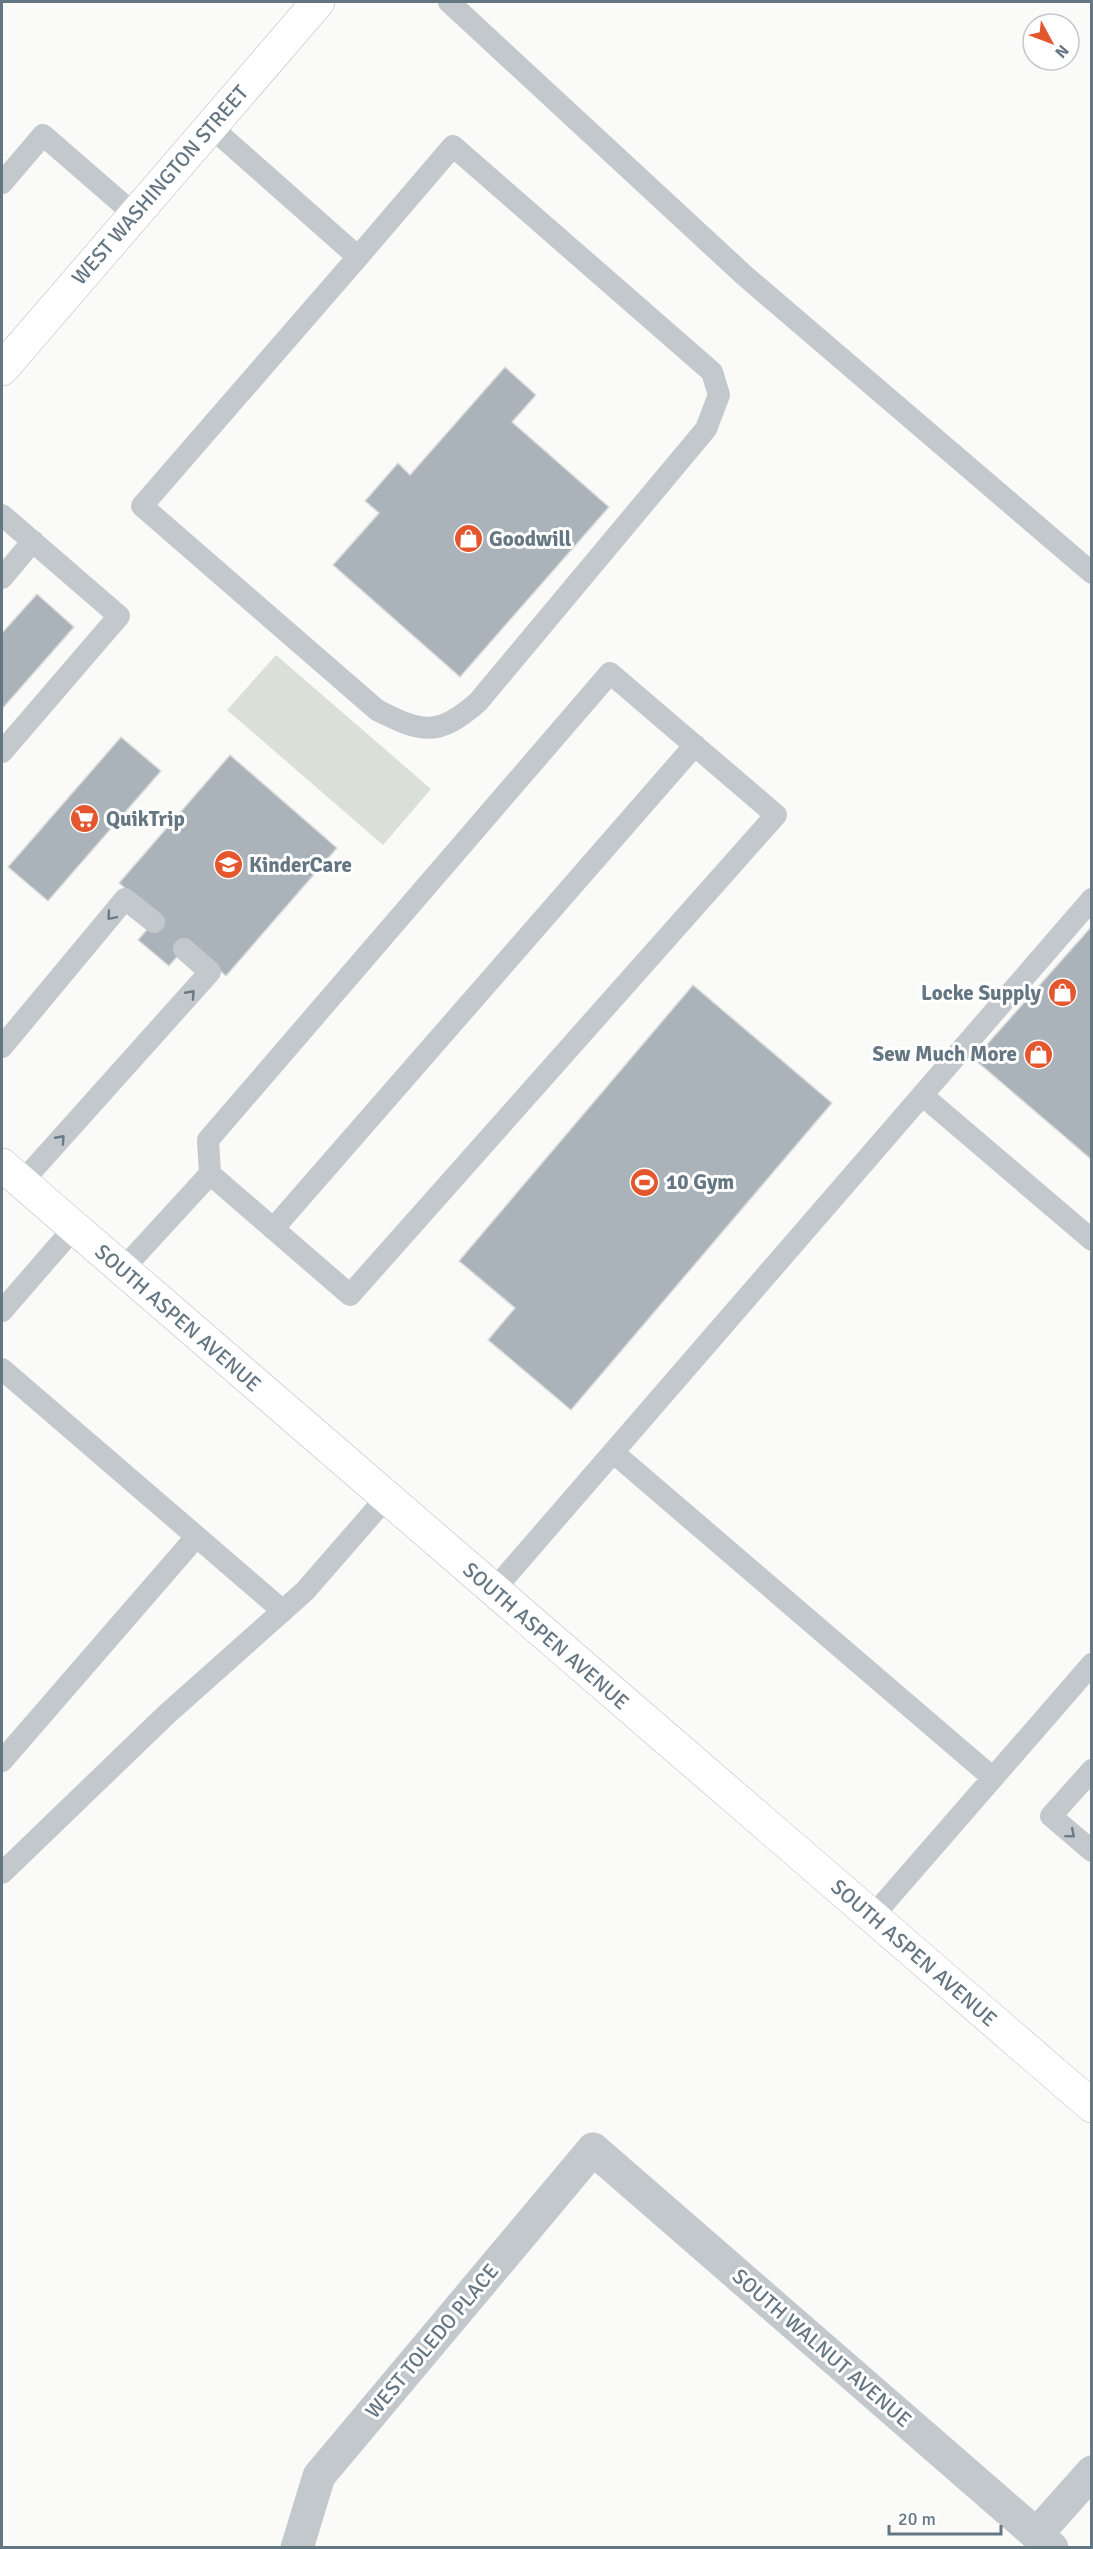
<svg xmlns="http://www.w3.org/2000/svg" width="1093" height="2549" font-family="Signika,sans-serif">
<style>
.green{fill:#dadfd7}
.building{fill:#aab3b9;stroke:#dcdcda;stroke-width:1.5}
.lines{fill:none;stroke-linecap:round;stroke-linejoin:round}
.secondary-casing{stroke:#b3babf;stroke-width:34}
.primary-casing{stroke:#b5babe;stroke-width:34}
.service{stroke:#c3c8cc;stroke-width:22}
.minor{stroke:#c3c8cc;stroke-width:33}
.secondary{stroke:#fff;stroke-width:33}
.primary{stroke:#fff;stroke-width:33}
.oneway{stroke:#6a7a87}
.labels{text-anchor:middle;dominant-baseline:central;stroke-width:6;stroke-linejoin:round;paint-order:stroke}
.street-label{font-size:21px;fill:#657683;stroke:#fff}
.poi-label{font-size:21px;font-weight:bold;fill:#657683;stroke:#fff;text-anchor:start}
</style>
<rect width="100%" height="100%" fill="#fafaf8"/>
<path class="green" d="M276,655L431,789L383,845L227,710Z"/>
<path class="building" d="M505,367L536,395L512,422L609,507L460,677L333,565L379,513L365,501L398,463L410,475Z
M37,594L74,627L2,709V633Z
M121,737L161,771L48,901L8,867Z
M230,755L337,848L226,976L189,943L169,966L138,940L158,917L119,883Z
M1092,926V1160L974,1059Z
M693,985L832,1103L571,1410L488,1340L515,1308L459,1261Z"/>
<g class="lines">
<defs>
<path id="secondary" d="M2,369L318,2"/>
<path id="primary" d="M2,1165L1092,2106"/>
</defs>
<use href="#secondary" class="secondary-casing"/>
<use href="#primary" class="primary-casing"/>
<path class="service" d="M449,2L745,276L1092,573
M211,127L358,257L453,146L712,372L719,395L706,429L478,702C438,737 422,733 377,710L142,506L358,257
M2,183L43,135L134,214
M2,515L119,616L2,752
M2,578L33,541
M2,1047L125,899L154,922
M922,1095L1092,1240
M21,1183L210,972L184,949
M273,1229L695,745
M122,1270L210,1174L350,1295L776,815L610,673L208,1140L210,1174
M2,1311L74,1228
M2,1369L283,1611
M614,1453L993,1778
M493,1591L1092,899
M2,1761L196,1537
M1092,1770L1051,1816L1092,1851
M2,1873L167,1714L305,1591L386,1498
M872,1917L1092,1664"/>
<path class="minor" d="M1037,2534L1092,2472
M297,2548L319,2476L593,2149L1052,2548"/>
<use href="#secondary" class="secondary"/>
<use href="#primary" class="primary"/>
</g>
<defs><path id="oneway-chevron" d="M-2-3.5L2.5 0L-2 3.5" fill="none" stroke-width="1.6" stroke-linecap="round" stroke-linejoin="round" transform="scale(1.5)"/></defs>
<g class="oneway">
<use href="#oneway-chevron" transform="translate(111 916) rotate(130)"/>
<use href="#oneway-chevron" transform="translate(191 994) rotate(-48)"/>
<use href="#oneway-chevron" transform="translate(61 1139) rotate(-48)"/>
<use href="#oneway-chevron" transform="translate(1071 1834) rotate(40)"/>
</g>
<defs>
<symbol id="shop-disc" viewBox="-11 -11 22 22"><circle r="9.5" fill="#e4572e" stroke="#fff"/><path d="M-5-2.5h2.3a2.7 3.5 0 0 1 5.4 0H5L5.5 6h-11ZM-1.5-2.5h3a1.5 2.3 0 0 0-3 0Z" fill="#fff"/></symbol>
<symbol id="supermarket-disc" viewBox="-11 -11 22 22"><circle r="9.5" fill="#e4572e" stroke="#fff"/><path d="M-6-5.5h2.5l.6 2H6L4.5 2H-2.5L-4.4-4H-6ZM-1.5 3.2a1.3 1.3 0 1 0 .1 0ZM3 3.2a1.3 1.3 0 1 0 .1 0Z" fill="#fff"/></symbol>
<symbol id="school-disc" viewBox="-11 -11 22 22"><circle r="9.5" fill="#e4572e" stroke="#fff"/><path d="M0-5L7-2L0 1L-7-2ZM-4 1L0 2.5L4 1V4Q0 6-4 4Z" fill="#fff"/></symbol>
<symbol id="stadium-disc" viewBox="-11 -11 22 22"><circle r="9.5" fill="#e4572e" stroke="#fff"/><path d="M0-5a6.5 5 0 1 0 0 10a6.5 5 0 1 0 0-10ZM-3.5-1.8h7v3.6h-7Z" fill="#fff"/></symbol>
</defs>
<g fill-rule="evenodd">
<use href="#shop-disc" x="452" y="522" width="33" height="33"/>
<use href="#supermarket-disc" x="68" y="802" width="33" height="33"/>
<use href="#school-disc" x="212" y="848" width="33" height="33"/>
<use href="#shop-disc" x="1046" y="976" width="33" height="33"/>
<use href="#shop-disc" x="1022" y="1038" width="33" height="33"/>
<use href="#stadium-disc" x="628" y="1166" width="33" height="33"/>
</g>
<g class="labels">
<g class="street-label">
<text transform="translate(160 185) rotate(-49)">WEST WASHINGTON STREET</text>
<text transform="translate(178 1318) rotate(41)">SOUTH ASPEN AVENUE</text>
<text transform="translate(546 1636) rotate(41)">SOUTH ASPEN AVENUE</text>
<text transform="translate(914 1953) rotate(41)">SOUTH ASPEN AVENUE</text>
<text transform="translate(432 2341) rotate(-50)">WEST TOLEDO PLACE</text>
<text transform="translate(822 2348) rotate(41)">SOUTH WALNUT AVENUE</text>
</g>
<g class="poi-label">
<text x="489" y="539">Goodwill</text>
<text x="106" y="819">QuikTrip</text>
<text x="249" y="865">KinderCare</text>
<text x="1041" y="993" text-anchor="end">Locke Supply</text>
<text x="1017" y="1054" text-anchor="end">Sew Much More</text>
<text x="666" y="1182">10 Gym</text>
</g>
</g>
<rect width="1093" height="2549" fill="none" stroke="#657683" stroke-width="6"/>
<g transform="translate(1051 42) rotate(131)"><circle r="28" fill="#ffffff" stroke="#c1c8cd" stroke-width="1.5"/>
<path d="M0-4.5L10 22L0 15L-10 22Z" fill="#e4572e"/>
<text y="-9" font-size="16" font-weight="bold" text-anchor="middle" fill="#657683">N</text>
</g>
<path d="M889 2525v9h112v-9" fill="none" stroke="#657683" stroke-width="3"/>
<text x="898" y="2525" font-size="18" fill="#657683" stroke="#ffffff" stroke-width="4.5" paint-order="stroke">20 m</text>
</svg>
